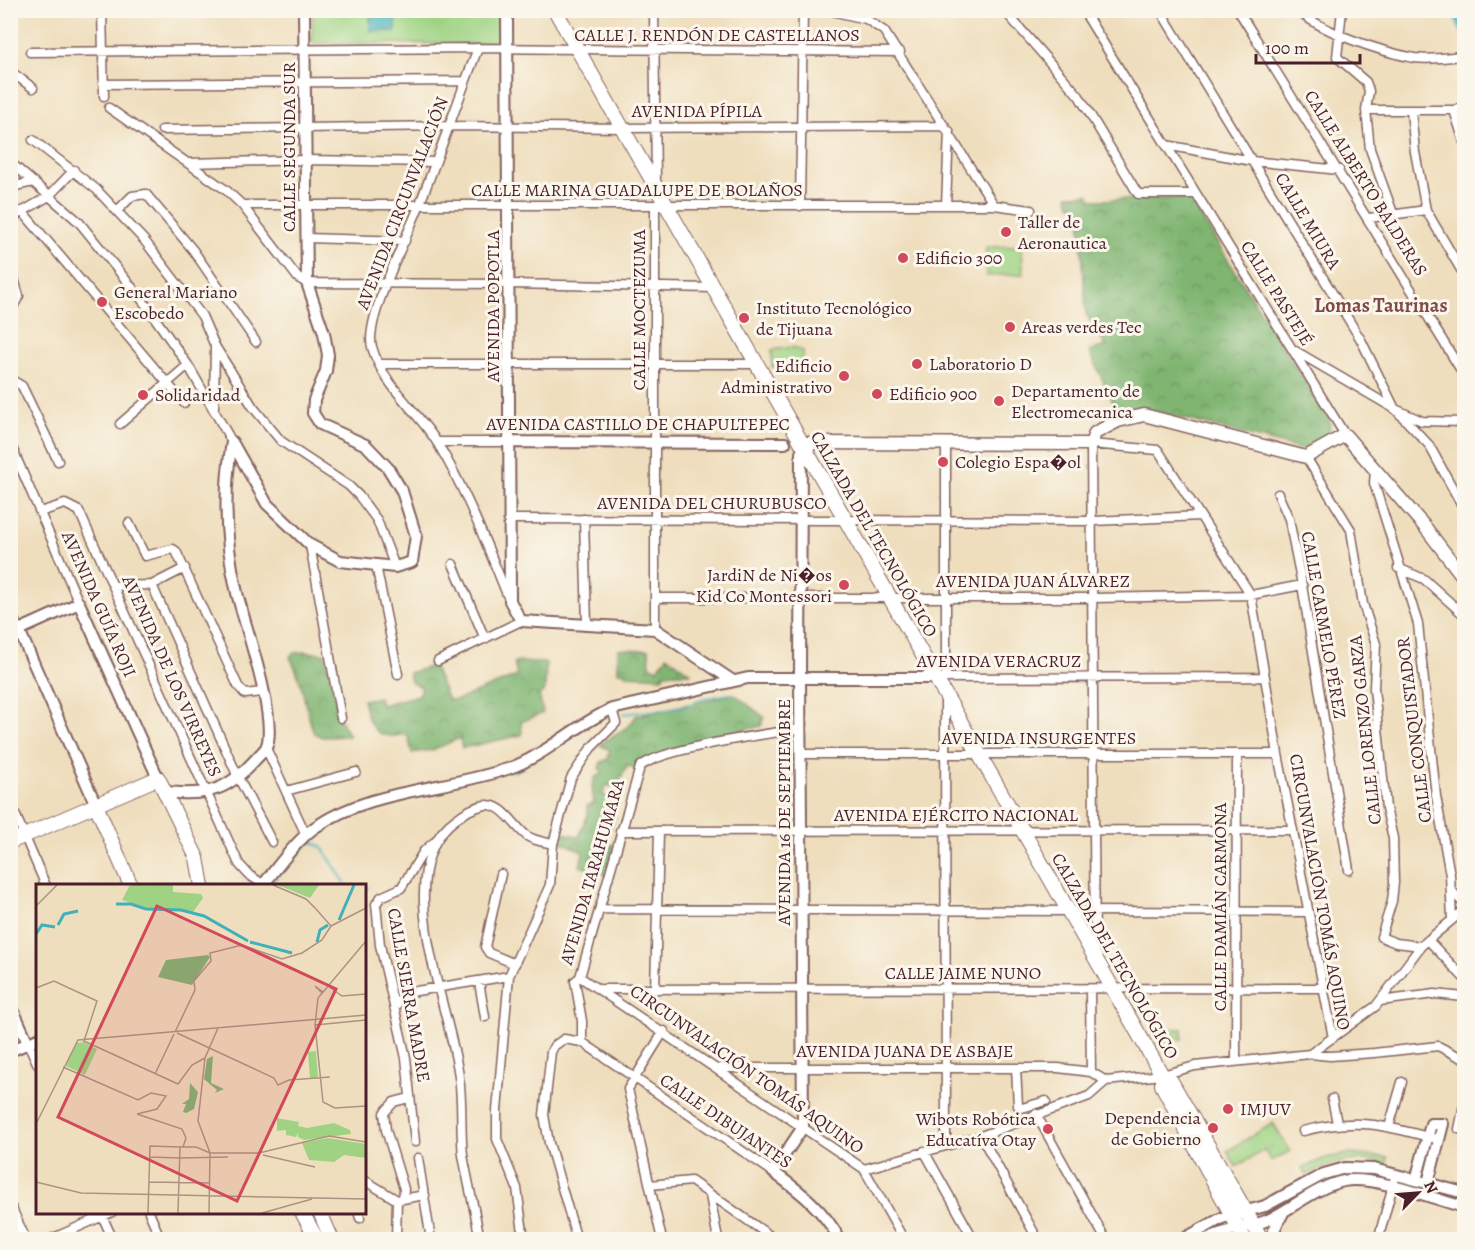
<svg xmlns="http://www.w3.org/2000/svg" width="1475" height="1250" font-family="Alegreya,serif">
<style>
.grass{fill:url(#grass-tufts);stroke:#747957;stroke-width:1.5}
.forest{fill:url(#forest-crowns);stroke:#646a4e;stroke-width:1.5}
.garden{fill:#9fd383;stroke:#747957;stroke-width:1.5}
.water{fill:#40b0ba;stroke:#456872;stroke-width:1.5}
.lines{fill:none;stroke-linecap:round;stroke-linejoin:round}
.stream{stroke:#40b0ba;stroke-width:2}
.canal{stroke:#40b0ba;stroke-width:8}
.minor-casing{stroke:#84625e;stroke-width:11}
.tertiary-casing{stroke:#84625e;stroke-width:14}
.secondary-casing{stroke:#84625e;stroke-width:15}
.primary-casing{stroke:#84625e;stroke-width:16}
.minor{stroke:#fff;stroke-width:8}
.tertiary{stroke:#fff;stroke-width:10}
.secondary{stroke:#fff;stroke-width:12}
.primary{stroke:#fff;stroke-width:14}
.poi-dot{fill:#d1495b;stroke:#fbf7ec;stroke-width:2}
.labels{text-anchor:middle;dominant-baseline:central;stroke-width:6;stroke-linejoin:round;paint-order:stroke}
.street-label{font-size:18px;fill:#4a1f2b;stroke:#fbf7ec}
.poi-label{font-size:18px;fill:#4a1f2b;stroke:#fbf7ec;text-anchor:start}
.neighbourhood-label{font-size:20px;font-weight:bold;fill:#804847;stroke:#fbf7ec}
.inset-river{fill:none;stroke:#40b0ba;stroke-width:3}
.inset-road{fill:none;stroke:#ad9283;stroke-width:1.5}
.view{fill:#d1495b;fill-opacity:0.15;stroke:#d1495b;stroke-width:3}
.inset-edge{fill:none;stroke:#4a1f2b;stroke-width:3}
</style>
<defs>
<pattern id="grass-tufts" width="24" height="20" patternUnits="userSpaceOnUse" patternTransform="scale(1.5)"><rect width="24" height="20" fill="#9fd383"/><path d="M3 7l-1-3M5 7V3M7 7l1-3M15 17l-1-3M17 17v-4M19 17l1-3" fill="none" stroke="#8ab571"/></pattern>
<pattern id="forest-crowns" width="20" height="18" patternUnits="userSpaceOnUse" patternTransform="scale(1.5)"><rect width="20" height="18" fill="#7fb571"/><path d="M2 6a3 3 0 1 1 6 0M12 15a3 3 0 1 1 6 0" fill="none" stroke="#6a935d"/></pattern>
</defs>
<rect width="100%" height="100%" fill="#fbf7ec"/>
<filter id="ink" filterUnits="userSpaceOnUse"><feTurbulence type="fractalNoise" baseFrequency=".0167" numOctaves="2"/><feDisplacementMap in="SourceGraphic" scale="12" xChannelSelector="R" yChannelSelector="G"/><feConvolveMatrix kernelMatrix="1 2 1 2 8 2 1 2 1" color-interpolation-filters="sRGB"/></filter>
<filter id="wash" filterUnits="userSpaceOnUse"><feTurbulence type="fractalNoise" baseFrequency=".008" numOctaves="4" result="noise"/><feDisplacementMap in="SourceGraphic" scale="24" xChannelSelector="R" yChannelSelector="G"/><feGaussianBlur stdDeviation="1.35" result="paint"/><feColorMatrix in="noise" values="0 0 0 0 0 0 0 0 0 0 0 0 0 0 0 0 0 1.4 0 .05"/><feComposite in="paint" operator="in"/></filter>
<g filter="url(#wash)">
<rect width="100%" height="100%" fill="#efdebd"/>
<path class="grass" d="M1150,1029H1182V1039L1169,1040L1159,1046Z
M1273,1123L1290,1151L1271,1161L1264,1150L1236,1167L1227,1151Z"/>
<path class="forest" d="M1088,194L1092,200L1189,198L1330,422L1329,438L1310,450H1304L1151,410L1136,409L1119,414L1089,351L1106,346L1086,314L1080,216L1076,208L1069,202L1068,195Z
M618,649L649,650L650,666L658,669L667,656L691,673H664L663,677L626,675L625,672H618Z
M306,652L325,654L340,720L349,736L322,737L314,733C304,707 304,683 290,657L293,653Z
M514,662L546,663L545,690L539,695L543,713L521,722L522,735L462,748L460,738L432,750L412,753L408,736C402,733 400,735 394,736C371,737 367,718 363,700L379,697L381,705L419,695L422,687L411,682L409,673L433,666L448,700H457L517,676Z
M734,694L764,717L761,726C713,736 683,746 639,770L627,765L617,788L607,785L602,795L613,798L611,812L616,816L605,842L614,846L606,875L580,866L583,852L560,841L557,837L559,832L579,837L588,814L587,806L594,803L592,786L595,777L603,774L599,768L601,762L608,759L610,750L600,745C613,734 628,731 636,716Z"/>
<path class="garden" d="M313,11H503V44L312,43Z
M1022,246L1023,274L986,276V247Z
M792,347L803,351V367H772V350Z
M1349,1154L1388,1158L1386,1164C1358,1155 1332,1162 1306,1175L1302,1168L1326,1158Z"/>
<path class="water" d="M370,16H396V31H370Z"/>
<g class="lines">
<path class="stream" d="M623,714L686,707L699,699L731,694
M513,772L524,767
M310,841L322,847L347,886
M272,882L322,829L365,809
M364,887L369,888"/>
<path class="canal" d="M1455,10L1464,31"/>
</g>
</g>
<g filter="url(#ink)">
<g class="lines">
<defs>
<path id="minor" d="M102,10L104,96
M654,10L656,184
M827,10L866,19L884,31L994,205
M1004,10L1079,96L1138,194H1195
M1083,10L1345,435
M1160,10L1361,340L1395,409L1429,445L1464,509
M1238,10L1464,375
M1297,10C1324,33 1379,51 1414,58C1429,60 1445,58 1460,56
M1342,10L1337,57L1366,82L1369,91L1366,110L1370,149L1393,213
M478,48C458,101 439,154 419,206C408,236 364,320 372,347C383,386 419,412 438,444C467,492 487,546 508,597
M30,52L478,48L900,52
M10,71L33,88
M103,84L465,81
M109,108L226,190L242,205L298,278L307,283L509,284L714,288
M1366,110H1454L1464,106
M1454,110L1464,142
M1411,111L1415,152L1426,210L1464,275
M162,130L449,126L622,128L945,126
M33,140L96,189L144,240L202,316L215,346L253,407L281,441L349,486L359,496L377,520L395,567
M1166,145L1252,161L1339,170
M10,162L79,222L143,301L188,365L232,442
M190,163L305,160L435,162
M10,187L34,182
M242,205H994L1031,210
M946,205L949,131
M800,206L803,10
M22,211L184,403
M117,211L132,196L146,194L193,250L256,342
M1369,218L1426,210
M10,226L15,216L49,196L74,170
M306,238L405,241
M10,265L19,296L10,312
M1292,349L1395,409L1422,421L1464,422
M379,364H757
M10,379L22,386L58,461
M214,407L215,346
M120,424L188,365
M437,442H509
M10,443L79,603
M1306,457L1351,530L1363,604L1376,644L1374,688L1386,808L1393,838L1394,883L1392,901L1381,937L1396,943L1421,946
M1375,471L1374,483L1418,624L1436,796L1450,875L1452,920
M1278,494L1289,519L1302,585L1349,870
M40,512L65,504L79,511L239,864L249,875L263,884
M511,519L1094,521L1200,516
M584,519L587,624
M129,523L145,556L173,549L176,551L238,686L245,694L262,692
M310,545L341,718
M453,564L485,639
M376,565L398,674
M1398,568L1424,579L1464,615
M152,585L238,777L272,842
M113,586L152,585L185,568
M655,598H1093L1251,595L1302,585
M10,611L19,630
M655,629V207
M438,661L521,621
M946,677V444
M936,678L1264,677
M945,697L946,1144
M266,748L306,835
M801,754H1278
M286,791L356,772
M10,802L46,886
M620,831L1293,830
M501,874L485,947L489,953L515,964
M1451,890L1464,904
M601,909L1309,912
M1428,940L1464,978
M1095,952L1091,444L1158,450L1251,595L1278,754L1333,1038
M580,977L864,1169L904,1240
M479,982L485,1017
M602,989L1324,988
M655,990L659,832
M1090,990L1091,1072L1106,1081
M1380,1001L1435,994L1464,997
M396,1006L404,993L509,976
M582,1042V1021L575,981L580,977L640,767C658,749 770,733 801,729
M28,1043L38,1065
M1310,1054L1330,1056L1374,1053L1438,1046L1464,1059
M1236,1061L1237,754
M720,1068H1058L1091,1072
M1016,1068L1018,1106L1022,1108L1046,1101
M1332,1099L1337,1123
M1036,1114L1106,1240
M1389,1127L1402,1082
M1459,1129L1464,1105
M1303,1131C1356,1118 1381,1124 1432,1138
M981,1136L1038,1240
M415,1142L406,1058L380,945L376,904L381,897L401,888L424,851L433,843
M924,1151L974,1240
M418,1158L431,1240
M864,1169L981,1136L1089,1096L1106,1081L1162,1075L1195,1066L1310,1054L1376,1006L1421,946L1464,910
M364,1180L397,1200L425,1195
M650,1185L691,1181L776,1240
M710,1195L718,1240
M403,1199L404,1189L386,1130L384,1113L394,1102L409,1098
M149,1212L161,1240
M358,1212L360,1218
M101,1213L113,1240
M49,1240L112,1212
M396,1240L397,1200
M480,1240C475,1211 468,1183 463,1155C460,1129 463,1103 459,1077C451,1008 386,869 456,819C465,812 474,807 485,805C503,803 514,826 527,836C535,841 544,842 553,844
M524,1240L517,1188L497,1139V1111L509,976L550,885L553,844L571,778L591,748L616,723L612,709
M577,1240L549,1143L544,1115L551,1052L554,1046L564,1039L582,1042L773,1172
M662,1240L628,1089L664,1031
M1378,1240L1396,1174"/>
<path id="tertiary" d="M507,10L510,601L521,621L655,629L733,681
M232,442L267,504L310,545L340,561L395,567L412,562L416,536L402,491L388,468L366,445L320,424L313,413L314,400L326,371L328,355L324,333L307,283L304,10
M509,442L785,443
M801,453L800,677L803,1127L773,1172C801,1192 823,1209 840,1240
M19,630L96,805
M10,634L79,603L158,778
M165,792C218,797 231,787 266,748L268,742C274,708 246,629 237,593C225,543 223,493 232,442
M262,886C278,867 294,843 314,828C369,789 447,790 510,768C545,756 576,724 612,709L748,678H936
M10,1003L28,1043
M10,1051L38,1039
M1416,1180L1431,1124H1443L1428,1183
M1182,1240L1222,1218L1265,1206L1324,1174L1345,1168L1374,1169L1464,1193
M1205,1240C1227,1228 1249,1229 1270,1219C1294,1207 1318,1186 1344,1181C1373,1175 1434,1199 1464,1207
M1277,1240L1274,1230L1283,1213
M1463,1240L1464,1234"/>
<path id="secondary" d="M801,443L1091,444L1095,433L1118,421L1144,415L1306,457L1345,435L1425,527L1464,578
M10,1209L24,1240"/>
<path id="primary" d="M555,10L1162,1075L1171,1081L1262,1240
M96,805L131,886
M10,842L158,778L197,858L202,886
M1162,1075V1085L1245,1240
M302,1212L317,1240
M320,1212L332,1240"/>
</defs>
<use href="#minor" class="minor-casing"/>
<use href="#tertiary" class="tertiary-casing"/>
<use href="#secondary" class="secondary-casing"/>
<use href="#primary" class="primary-casing"/>
<use href="#minor" class="minor"/>
<use href="#tertiary" class="tertiary"/>
<use href="#secondary" class="secondary"/>
<use href="#primary" class="primary"/>
</g>
</g>
<g class="poi-dot">
<circle cx="1006" cy="232" r="6"/>
<circle cx="903" cy="258" r="6"/>
<circle cx="102" cy="302" r="6"/>
<circle cx="744" cy="318" r="6"/>
<circle cx="1010" cy="327" r="6"/>
<circle cx="917" cy="364" r="6"/>
<circle cx="844" cy="376" r="6"/>
<circle cx="877" cy="394" r="6"/>
<circle cx="143" cy="395" r="6"/>
<circle cx="999" cy="401" r="6"/>
<circle cx="943" cy="462" r="6"/>
<circle cx="844" cy="585" r="6"/>
<circle cx="1228" cy="1109" r="6"/>
<circle cx="1213" cy="1128" r="6"/>
<circle cx="1048" cy="1129" r="6"/>
</g>
<g class="labels">
<g class="street-label">
<text x="717" y="35">CALLE J. RENDÓN DE CASTELLANOS</text>
<text x="697" y="111">AVENIDA PÍPILA</text>
<text transform="translate(289 147) rotate(-90)">CALLE SEGUNDA SUR</text>
<text transform="translate(1366 183) rotate(58)">CALLE ALBERTO BALDERAS</text>
<text x="637" y="190">CALLE MARINA GUADALUPE DE BOLAÑOS</text>
<text transform="translate(402 203) rotate(-69)">AVENIDA CIRCUNVALACIÓN</text>
<text transform="translate(1308 221) rotate(59)">CALLE MIURA</text>
<text transform="translate(1277 293) rotate(58)">CALLE PASTEJÉ</text>
<text transform="translate(493 306) rotate(-90)">AVENIDA POPOTLA</text>
<text transform="translate(639 310) rotate(-90)">CALLE MOCTEZUMA</text>
<text x="638" y="424">AVENIDA CASTILLO DE CHAPULTEPEC</text>
<text x="712" y="503">AVENIDA DEL CHURUBUSCO</text>
<text transform="translate(874 534) rotate(60)">CALZADA DEL TECNOLÓGICO</text>
<text x="1033" y="581">AVENIDA JUAN ÁLVAREZ</text>
<text transform="translate(99 604) rotate(66)">AVENIDA GUÍA ROJI</text>
<text transform="translate(1324 625) rotate(80)">CALLE CARMELO PÉREZ</text>
<text x="999" y="661">AVENIDA VERACRUZ</text>
<text transform="translate(172 676) rotate(66)">AVENIDA DE LOS VIRREYES</text>
<text transform="translate(1365 730) rotate(-96)">CALLE LORENZO GARZA</text>
<text transform="translate(1414 730) rotate(-97)">CALLE CONQUISTADOR</text>
<text x="1039" y="738">AVENIDA INSURGENTES</text>
<text transform="translate(784 812) rotate(-90)">AVENIDA 16 DE SEPTIEMBRE</text>
<text x="956" y="815">AVENIDA EJÉRCITO NACIONAL</text>
<text transform="translate(592 872) rotate(-74)">AVENIDA TARAHUMARA</text>
<text transform="translate(1320 892) rotate(80)">CIRCUNVALACIÓN TOMÁS AQUINO</text>
<text transform="translate(1220 907) rotate(-90)">CALLE DAMIÁN CARMONA</text>
<text transform="translate(1115 956) rotate(60)">CALZADA DEL TECNOLÓGICO</text>
<text x="963" y="973">CALLE JAIME NUNO</text>
<text transform="translate(409 995) rotate(80)">CALLE SIERRA MADRE</text>
<text x="905" y="1051">AVENIDA JUANA DE ASBAJE</text>
<text transform="translate(747 1069) rotate(35)">CIRCUNVALACIÓN TOMÁS AQUINO</text>
<text transform="translate(726 1121) rotate(34)">CALLE DIBUJANTES</text>
</g>
<g class="poi-label">
<text x="1018" y="222">Taller de<tspan x="1018" dy="21">Aeronautica</tspan></text>
<text x="915" y="258">Edificio 300</text>
<text x="114" y="292">General Mariano<tspan x="114" dy="21">Escobedo</tspan></text>
<text x="756" y="308">Instituto Tecnológico<tspan x="756" dy="21">de Tijuana</tspan></text>
<text x="1022" y="327">Areas verdes Tec</text>
<text x="929" y="364">Laboratorio D</text>
<text x="832" y="366" text-anchor="end">Edificio<tspan x="832" dy="21">Administrativo</tspan></text>
<text x="1011" y="391">Departamento de<tspan x="1011" dy="21">Electromecanica</tspan></text>
<text x="889" y="394">Edificio 900</text>
<text x="155" y="395">Solidaridad</text>
<text x="955" y="462">Colegio Espa�ol</text>
<text x="832" y="575" text-anchor="end">JardiN de Ni�os<tspan x="832" dy="21">Kid Co Montessori</tspan></text>
<text x="1240" y="1109">IMJUV</text>
<text x="1201" y="1118" text-anchor="end">Dependencia<tspan x="1201" dy="21">de Gobierno</tspan></text>
<text x="1036" y="1119" text-anchor="end">Wibots Robótica<tspan x="1036" dy="21">Educatíva Otay</tspan></text>
</g>
<g class="neighbourhood-label">
<text x="1381" y="305">Lomas Taurinas</text>
</g>
</g>
<g transform="translate(36 884)">
<rect width="330" height="330" fill="#efdebd"/>
<path d="M242,1H283L274,14ZM241,234L263,238L262,242L271,244L298,239L314,246L315,250L268,256L262,253V249L260,253L250,251V246L241,247Z" fill="#9fd383"/>
<path d="M172,71L174,73L156,101L122,93L130,76ZM177,172L175,199L188,205L179,209L181,206L168,195L171,175ZM154,199L162,208L158,225L150,229L147,228L150,220H146L153,215Z" fill="#7fb571"/>
<path d="M94,1H137V8L165,10L167,14L157,28L114,25L86,16ZM280,167L282,194H274L272,168ZM292,254L330,260V274L308,271L298,278L273,276L266,259Z" fill="#9fd383"/>
<path d="M48,158L61,165L49,191L30,182L40,159Z" fill="#9fd383"/>
<path class="inset-river" d="M80,20H95L110,25M110,25L145,26L168,32L212,57M303,36L318,1M22,41L28,30L42,27M0,50L6,41L19,43M214,58L256,69M281,58L284,46L292,41"/>
<path class="inset-road" d="M0,22L21,1M295,42L330,24M330,57L282,114L279,141L287,218L299,224L330,222M292,102L306,112L330,110M0,104L18,97L61,117L48,157L142,200L156,181L169,174M286,109L279,102L287,108M279,141L330,136M139,148L159,106L158,97L175,77L174,69L206,61L246,75L266,69L286,56L295,42L280,25L270,15L237,1M141,149L238,194L242,201L253,196L294,193M27,183L102,216L115,209L130,212L121,225L101,230M119,190L138,150M101,230L146,245L150,254L147,263M0,240L42,156L330,131M227,271L279,283M114,273L144,274M144,274L192,273M0,298L45,309L330,315M113,298L174,299M112,329L114,262L144,263M142,329L144,263H160L174,269H223L293,252L330,258M173,329L174,269L162,237L169,174L182,144M226,329L276,315"/>
<path class="view" d="M121,22L300,105L201,317L22,233Z"/>
<rect width="330" height="330" class="inset-edge"/>
</g>
<rect width="1475" height="1250" fill="none" stroke="#fbf7ec" stroke-width="36"/>
<g transform="translate(1418 1193) rotate(65)" stroke="#fbf7ec" stroke-width="4.5" paint-order="stroke">
<path d="M0-4.5L10 22L0 15L-10 22Z" fill="#4a1f2b"/>
<text y="-9" font-size="16" font-weight="bold" text-anchor="middle" fill="#4a1f2b">N</text>
</g>
<path d="M1256 54v9h104v-9" fill="none" stroke="#4a1f2b" stroke-width="3"/>
<text x="1265" y="54" font-size="18" fill="#4a1f2b" stroke="#fbf7ec" stroke-width="4.5" paint-order="stroke">100 m</text>
</svg>
